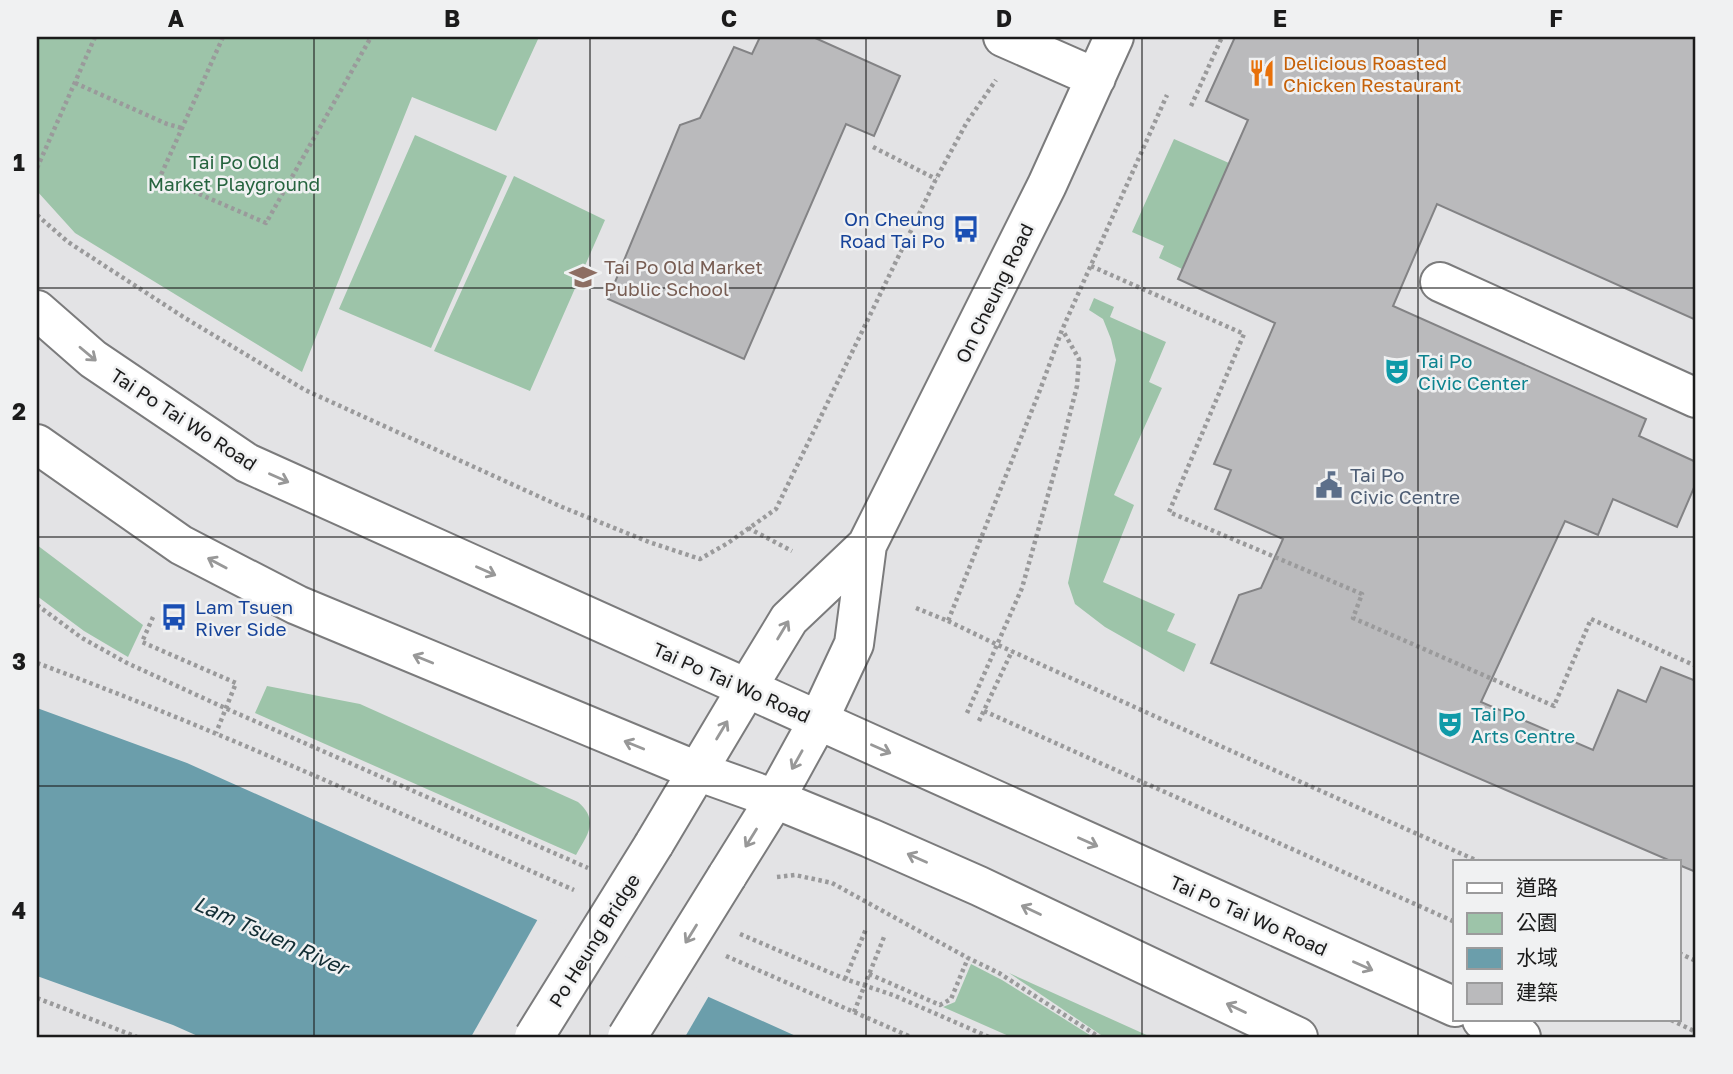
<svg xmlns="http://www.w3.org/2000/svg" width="1733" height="1074" font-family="'Golos Text','Noto Sans TC',sans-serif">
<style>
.green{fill:#9dc4a9}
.water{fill:#6b9eab}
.pier{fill:#e3e3e5}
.building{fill:#bababc;stroke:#838385;stroke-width:2}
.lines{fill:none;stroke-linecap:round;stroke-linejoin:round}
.minor-casing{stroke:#7b7b7c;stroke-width:42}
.major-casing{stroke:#7b7b7c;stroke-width:42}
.path{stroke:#9a9a9b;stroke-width:4.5;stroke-dasharray:3.5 3.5;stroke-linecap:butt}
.minor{stroke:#fff;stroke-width:38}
.major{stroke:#fff;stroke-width:38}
.major-bridge-casing{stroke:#7b7b7c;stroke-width:42;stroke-linecap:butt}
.major-bridge{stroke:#fff;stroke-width:38}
.oneway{stroke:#989898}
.grid{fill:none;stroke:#1b1b1b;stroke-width:2;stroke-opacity:0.55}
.labels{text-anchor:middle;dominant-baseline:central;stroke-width:5;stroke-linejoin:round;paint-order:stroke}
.food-label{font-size:19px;fill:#c56008;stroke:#f0f1f2;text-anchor:start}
.park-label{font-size:19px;fill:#26643f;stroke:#f0f1f2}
.transit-label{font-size:19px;fill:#164399;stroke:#f0f1f2;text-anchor:end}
.education-label{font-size:19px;fill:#785e54;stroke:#f0f1f2;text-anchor:start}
.street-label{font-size:19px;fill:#1b1b1b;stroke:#f0f1f2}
.culture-label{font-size:19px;fill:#0d838f;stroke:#f0f1f2;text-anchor:start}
.service-label{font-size:19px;fill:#4e5e75;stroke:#f0f1f2;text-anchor:start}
.water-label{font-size:21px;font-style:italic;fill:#122d34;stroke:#f0f1f2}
.neatline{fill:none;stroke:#1b1b1b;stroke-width:2.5}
.grid-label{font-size:23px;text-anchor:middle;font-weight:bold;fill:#1b1b1b}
</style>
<rect width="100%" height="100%" fill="#e3e3e5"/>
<path class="green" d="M37,37H539L496,131L412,97L302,372L75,233L37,191Z
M415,135L507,176L431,348L339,309Z
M1174,139L1229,163L1182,269L1159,258L1164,246L1132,232Z
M514,176L605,220L530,391L434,351Z
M1094,298L1114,307L1110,317L1166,342L1149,382L1162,388L1114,495L1134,505L1103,582L1175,614L1167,631L1196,644L1184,672L1105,627L1075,604L1068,583L1116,360L1111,339L1103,319L1089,310Z
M37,545L143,625L128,657L84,631L37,596Z
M267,686L360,704L578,802C600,821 587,835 576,855L255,713Z
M971,964L1002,980L1093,1037H1011L943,1007L955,1002Z
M1009,973L1151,1037H1104Z"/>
<path class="water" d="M37,708L187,763L798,1037H200L173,1025L37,976Z"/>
<path class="pier" d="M539,917L710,994L685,1037H471Z"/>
<path class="building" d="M760,37H813L900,76L874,136L846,124L744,359L608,299L680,125L700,118L734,47L752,54Z
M1235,37H1696V320L1437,204L1393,306L1646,419L1639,436L1696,462V483L1677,527L1613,499L1598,535L1565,521L1481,702L1593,750L1618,690L1646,702L1661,667L1696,681V872L1679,865V862H1673L1211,663L1239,595L1261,588L1283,539L1215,509L1231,470L1214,464L1275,323L1178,279L1248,120L1206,101Z"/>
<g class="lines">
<defs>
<path id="minor" d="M1003,37L1096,78
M1440,282L1696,398
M747,688L789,619L867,545
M818,721L854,644L867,545L1047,185L1114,37"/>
<path id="major" d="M37,310L93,359L247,463L1455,1007
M37,444L181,545L297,605L697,771L775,799L870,838L979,886L1298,1037
M654,844L747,688
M727,876L775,799L818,721
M1482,1020L1521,1037"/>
</defs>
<use href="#minor" class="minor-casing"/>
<use href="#major" class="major-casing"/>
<path class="path" d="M223,37L160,177L266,223L371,37
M40,39V37
M75,83L167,124L182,128
M1191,106L1222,37
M873,147L936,179
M37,168L95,37
M37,215L68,242L185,318L305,390L562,507L649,542L700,559L728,543L776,509L936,179L967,122L996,80
M1091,266L1244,334L1169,512L1362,594L1353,618L1554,706L1591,619L1696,666
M748,528L792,551
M37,605L82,638L127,663L225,708L588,868
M916,608L948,621L1040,390L1062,330L1167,95
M153,617L142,642L236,683L216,733
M948,621L998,645L1227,749L1480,862
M37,663C219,730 396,812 574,890
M984,711L1455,922
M967,713L1022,588L1062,445L1077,386L1079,359L1063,331
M979,721L1012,651
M777,877L795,875L832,883L968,958L999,973L1099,1037
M740,934L845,979L893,995L989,1037
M1679,953L1696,961
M726,956L911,1037
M869,974L940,1005L951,999L968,958
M845,979L866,929
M37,998L137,1037
M854,1012L884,937
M1671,1020L1696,1032"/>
<use href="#minor" class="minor"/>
<use href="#major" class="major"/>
<defs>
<path id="major-bridge" d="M534,1037L654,844
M627,1037L727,876"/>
</defs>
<use href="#major-bridge" class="major-bridge-casing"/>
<use href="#major-bridge" class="major-bridge"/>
</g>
<defs><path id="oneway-shaft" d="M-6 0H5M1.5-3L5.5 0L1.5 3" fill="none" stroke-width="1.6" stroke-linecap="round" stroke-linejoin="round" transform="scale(1.75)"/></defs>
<g class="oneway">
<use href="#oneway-shaft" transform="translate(88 354) rotate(40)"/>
<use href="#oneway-shaft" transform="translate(279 478) rotate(24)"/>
<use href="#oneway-shaft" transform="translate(217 563) rotate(-152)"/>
<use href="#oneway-shaft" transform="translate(486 571) rotate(24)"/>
<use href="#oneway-shaft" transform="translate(783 630) rotate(-59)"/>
<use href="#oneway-shaft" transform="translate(423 659) rotate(-158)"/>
<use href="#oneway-shaft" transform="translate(722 730) rotate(-59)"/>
<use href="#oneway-shaft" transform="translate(634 745) rotate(-158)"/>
<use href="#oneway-shaft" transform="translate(881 749) rotate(24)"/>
<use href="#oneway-shaft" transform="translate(797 760) rotate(119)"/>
<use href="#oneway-shaft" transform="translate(751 838) rotate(122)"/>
<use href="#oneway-shaft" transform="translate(1088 842) rotate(24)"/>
<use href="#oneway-shaft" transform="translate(917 858) rotate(-156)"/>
<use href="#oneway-shaft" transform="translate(1031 910) rotate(-155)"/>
<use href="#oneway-shaft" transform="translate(691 934) rotate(122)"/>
<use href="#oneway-shaft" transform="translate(1363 966) rotate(24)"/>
<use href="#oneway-shaft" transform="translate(1236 1008) rotate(-155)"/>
</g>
<path class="grid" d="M314,37V1037M590,37V1037M866,37V1037M1142,37V1037M1418,37V1037M37,288H1696M37,537H1696M37,786H1696"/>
<defs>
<symbol id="restaurant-bare" viewBox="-9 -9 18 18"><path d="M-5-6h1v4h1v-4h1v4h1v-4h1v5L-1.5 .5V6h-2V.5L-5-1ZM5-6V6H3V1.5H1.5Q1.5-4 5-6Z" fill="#e8710a" stroke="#f0f1f2" stroke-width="2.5" paint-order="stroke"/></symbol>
<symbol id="bus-bare" viewBox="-9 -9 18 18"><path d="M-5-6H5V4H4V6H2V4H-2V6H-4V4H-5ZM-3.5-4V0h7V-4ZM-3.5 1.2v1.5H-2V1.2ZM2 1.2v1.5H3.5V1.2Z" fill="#1a4fb4" stroke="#f0f1f2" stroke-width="2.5" paint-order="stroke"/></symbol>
<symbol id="school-bare" viewBox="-9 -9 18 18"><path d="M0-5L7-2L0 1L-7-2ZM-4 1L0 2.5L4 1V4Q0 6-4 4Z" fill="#8d6e63" stroke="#f0f1f2" stroke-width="2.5" paint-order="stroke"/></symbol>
<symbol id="theatre-bare" viewBox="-9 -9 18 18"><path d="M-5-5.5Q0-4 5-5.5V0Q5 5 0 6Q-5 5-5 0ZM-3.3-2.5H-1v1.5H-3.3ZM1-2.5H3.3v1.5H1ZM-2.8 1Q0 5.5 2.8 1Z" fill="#0f9aa8" stroke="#f0f1f2" stroke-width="2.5" paint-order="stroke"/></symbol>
<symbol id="civic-bare" viewBox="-9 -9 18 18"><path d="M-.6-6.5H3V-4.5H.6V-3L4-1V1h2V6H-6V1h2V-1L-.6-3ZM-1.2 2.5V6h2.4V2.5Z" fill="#5c6f8a" stroke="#f0f1f2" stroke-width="2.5" paint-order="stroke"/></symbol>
</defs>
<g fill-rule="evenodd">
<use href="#restaurant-bare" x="1243" y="54" width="38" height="38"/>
<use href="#bus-bare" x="947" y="210" width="38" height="38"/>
<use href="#school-bare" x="564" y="258" width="38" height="38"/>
<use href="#theatre-bare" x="1378" y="352" width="38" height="38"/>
<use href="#civic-bare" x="1310" y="466" width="38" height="38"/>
<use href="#bus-bare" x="155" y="598" width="38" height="38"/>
<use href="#theatre-bare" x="1431" y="705" width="38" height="38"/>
</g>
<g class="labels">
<g class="food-label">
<text x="1283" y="62">Delicious Roasted<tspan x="1283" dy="22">Chicken Restaurant</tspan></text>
</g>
<g class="park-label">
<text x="234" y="161">Tai Po Old<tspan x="234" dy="22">Market Playground</tspan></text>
</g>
<g class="transit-label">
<text x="945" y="218">On Cheung<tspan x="945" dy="22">Road Tai Po</tspan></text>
<text x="195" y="606" text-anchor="start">Lam Tsuen<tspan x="195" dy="22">River Side</tspan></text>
</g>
<g class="education-label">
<text x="604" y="266">Tai Po Old Market<tspan x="604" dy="22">Public School</tspan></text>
</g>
<g class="street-label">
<text transform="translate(994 293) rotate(-64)">On Cheung Road</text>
<text transform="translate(184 419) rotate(33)">Tai Po Tai Wo Road</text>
<text transform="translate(732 682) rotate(24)">Tai Po Tai Wo Road</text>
<text transform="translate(1249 915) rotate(24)">Tai Po Tai Wo Road</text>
<text transform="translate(594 940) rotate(-58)">Po Heung Bridge</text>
</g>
<g class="culture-label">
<text x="1418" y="360">Tai Po<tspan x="1418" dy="22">Civic Center</tspan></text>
<text x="1471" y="713">Tai Po<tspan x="1471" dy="22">Arts Centre</tspan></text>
</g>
<g class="service-label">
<text x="1350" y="474">Tai Po<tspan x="1350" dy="22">Civic Centre</tspan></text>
</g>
<g class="water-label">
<text transform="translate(271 935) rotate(24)">Lam Tsuen River</text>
</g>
</g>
<rect width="1733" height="1074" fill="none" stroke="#f0f1f2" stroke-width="77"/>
<rect x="1453" y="860" width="228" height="161" fill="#f0f1f2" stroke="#9b9b9c" stroke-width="2"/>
<rect x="1467" y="883" width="35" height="10" fill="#ffffff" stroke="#9b9b9c" stroke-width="2"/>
<text x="1516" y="895" font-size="21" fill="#1b1b1b">道路</text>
<rect x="1467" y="913" width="35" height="21" fill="#9dc4a9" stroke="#9b9b9c" stroke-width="2"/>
<text x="1516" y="930" font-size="21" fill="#1b1b1b">公園</text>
<rect x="1467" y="948" width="35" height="21" fill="#6b9eab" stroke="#9b9b9c" stroke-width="2"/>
<text x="1516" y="965" font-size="21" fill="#1b1b1b">水域</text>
<rect x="1467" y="983" width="35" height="21" fill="#bababc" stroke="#9b9b9c" stroke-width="2"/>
<text x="1516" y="1000" font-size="21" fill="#1b1b1b">建築</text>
<rect x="38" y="38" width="1656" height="998" class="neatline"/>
<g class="grid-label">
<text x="176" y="27">A</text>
<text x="452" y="27">B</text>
<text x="729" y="27">C</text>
<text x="1004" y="27">D</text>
<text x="1280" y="27">E</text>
<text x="1556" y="27">F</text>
<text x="19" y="171">1</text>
<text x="19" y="420">2</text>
<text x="19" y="670">3</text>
<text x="19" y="919">4</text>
</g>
</svg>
